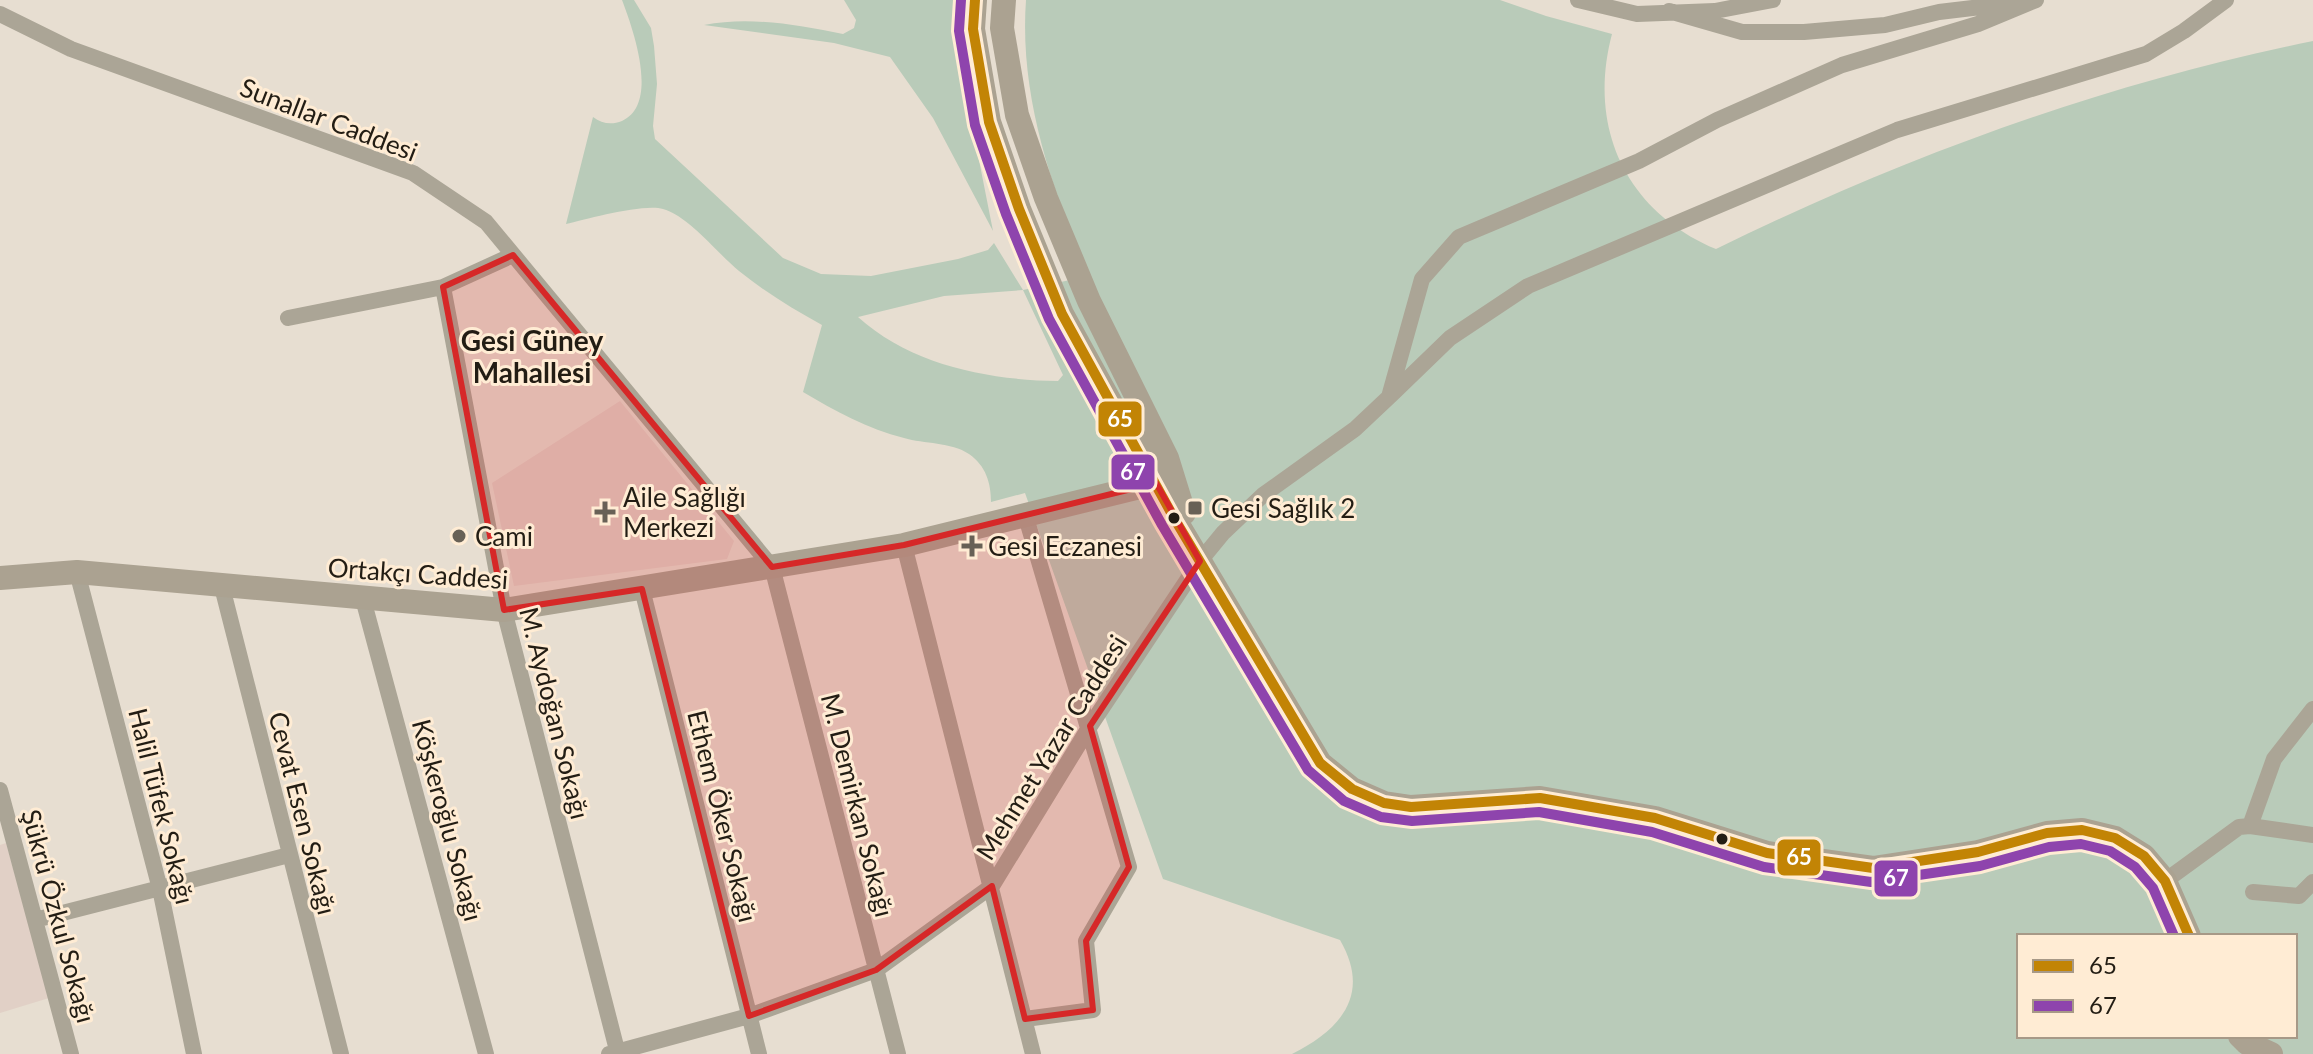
<svg xmlns="http://www.w3.org/2000/svg" width="2313" height="1054" font-family="Lato,sans-serif">
<style>
.education{fill:#e1d0c6}
.green{fill:#b9cbb9;fill-rule:evenodd}
.lines{fill:none;stroke-linecap:round;stroke-linejoin:round}
.street{stroke:#aba596;stroke-width:16}
.secondary{stroke:#aba291;stroke-width:24}
.bus-1-casing{stroke:#ffecd4;stroke-width:16}
.bus-2-casing{stroke:#ffecd4;stroke-width:16}
.bus-1{stroke:#c28405;stroke-width:10}
.bus-2{stroke:#8e44ad;stroke-width:10}
.marked{fill:#d62828;fill-opacity:0.2;stroke:#d62828;stroke-width:6;stroke-linejoin:round}
.poi-dot{fill:#686156;stroke:#ffecd4;stroke-width:3}
.bus-dot{fill:#231d14;stroke:#ffecd4;stroke-width:3}
.labels{text-anchor:middle;dominant-baseline:central;stroke-width:6;stroke-linejoin:round;paint-order:stroke}
.street-label{font-size:26px;fill:#231d14;stroke:#ffecd4}
.poi-label{font-size:26px;fill:#231d14;stroke:#ffecd4;text-anchor:start}
.neighbourhood-label{font-size:28px;font-weight:bold;fill:#231d14;stroke:#ffecd4}
.line-badge{stroke:#ffecd4;stroke-width:3}
.badge-label{font-size:22px;text-anchor:middle;font-weight:bold;fill:#fff}
</style>
<rect width="100%" height="100%" fill="#e7ded1"/>
<path class="education" d="M620,401L734,541L727,559L514,586L492,483Z
M6,843L49,998L0,1013V845Z"/>
<path class="green" d="M622,0H634L651,28L654,46L657,84L653,126L655,139L783,258L821,274L871,276L958,259L988,250L994,243L1023,290L1089,276C1052,190 1019,96 1026,0H1500L1546,16L1612,34C1587,128 1626,211 1716,249C1906,156 2105,83 2313,41V1054H1292C1340,1030 1372,995 1340,940L1163,879L1025,493L991,502C991,483 986,466 969,454C951,442 924,444 904,438C868,429 835,411 803,392L822,325C793,309 765,292 739,271C717,253 690,217 663,209C645,203 586,219 566,224L593,117C602,124 612,125 622,121C660,104 633,29 622,0ZM1023,290L1063,375L1058,381C988,380 911,365 858,317L944,296ZM2019,936H2295V1036H2019Z
M844,0H964V84L993,231L933,118L890,57L834,43L704,25C750,16 798,25 843,34L854,28L856,20Z"/>
<g class="lines">
<path class="street" d="M1578,0L1637,14L1715,11L1773,0
M1669,11L1742,32H1804L1885,25L1939,12L2014,3
M0,14L71,49L413,173L486,222L772,567L898,1054
M443,287L504,610L618,1054
M288,318L443,287L513,255
M1390,396L1450,338L1528,286L1897,130L2146,54L2184,31L2226,0
M904,545L1033,1054
M77,572L160,889L194,1054
M221,583L341,1054
M642,589L759,1054
M363,599L486,1054
M0,790L71,1054
M2250,826L2274,759L2313,709
M2165,881L2239,827L2250,826L2313,835
M2253,892L2299,896L2313,882
M35,920L289,855
M1025,1019L1093,1010L1086,941L1129,867L1025,514
M609,1054L749,1016L876,970L992,886L1090,726L1200,561L1223,533L1263,495L1355,429L1389,397L1422,279L1459,237L1639,161L1717,120L1842,65L1978,24L2036,0"/>
<path class="secondary" d="M975,0L973,29L989,122L1019,209L1062,314L1174,518L1320,763L1352,789L1384,803L1411,807L1540,798L1655,818L1767,853L1873,868L1978,852L2047,833L2082,830L2115,838L2144,856L2165,881L2189,936
M1004,0L1002,28L1017,115L1046,198L1089,301L1167,458L1184,513
M0,578L77,572L504,610L904,545L1156,483
M2240,1036L2247,1043L2271,1054"/>
<defs>
<path id="bus-1" d="M975,0L973,29L989,122L1019,209L1062,314L1174,518L1320,763L1352,789L1384,803L1411,807L1540,798L1655,818L1767,853L1873,868L1978,852L2047,833L2082,830L2115,838L2144,856L2165,881L2189,936"/>
<path id="bus-2" d="M961,0L959,31L975,125L1006,214L1049,319L1162,525L1308,770L1344,801L1381,817L1412,821L1539,812L1652,832L1764,867L1871,882L1980,866L2049,847L2081,844L2110,851L2135,867L2153,888L2174,936"/>
</defs>
<use href="#bus-1" class="bus-1-casing"/>
<use href="#bus-2" class="bus-2-casing"/>
<use href="#bus-1" class="bus-1"/>
<use href="#bus-2" class="bus-2"/>
</g>
<path class="marked" d="M513,255L772,567L904,545L1156,483L1200,561L1090,726L1129,867L1086,941L1093,1010L1025,1019L992,886L876,970L749,1016L642,589L504,610L443,287Z"/>
<g class="poi-dot">
<rect x="1187" y="500" width="16" height="16" rx="4"/>
<path d="M601 500h8v8h8v8h-8v8h-8v-8h-8v-8h8z"/>
<circle cx="459" cy="536" r="8"/>
<path d="M968 534h8v8h8v8h-8v8h-8v-8h-8v-8h8z"/>
</g>
<g class="bus-dot">
<circle cx="1174" cy="518" r="7"/>
<circle cx="1722" cy="839" r="7"/>
</g>
<g class="labels">
<g class="street-label">
<text transform="translate(329 119) rotate(21)">Sunallar Caddesi</text>
<text transform="translate(418 573) rotate(4)">Ortakçı Caddesi</text>
<text transform="translate(555 713) rotate(76)">M. Aydoğan Sokağı</text>
<text transform="translate(1051 747) rotate(-58)">Mehmet Yazar Caddesi</text>
<text transform="translate(858 805) rotate(76)">M. Demirkan Sokağı</text>
<text transform="translate(162 806) rotate(76)">Halil Tüfek Sokağı</text>
<text transform="translate(303 813) rotate(76)">Cevat Esen Sokağı</text>
<text transform="translate(723 816) rotate(76)">Ethem Öker Sokağı</text>
<text transform="translate(448 820) rotate(75)">Köşkeroğlu Sokağı</text>
<text transform="translate(59 916) rotate(75)">Şükrü Özkul Sokağı</text>
</g>
<g class="poi-label">
<text x="623" y="497">Aile Sağlığı<tspan x="623" dy="30">Merkezi</tspan></text>
<text x="1211" y="508">Gesi Sağlık 2</text>
<text x="475" y="536">Cami</text>
<text x="988" y="546">Gesi Eczanesi</text>
</g>
<g class="neighbourhood-label">
<text x="532" y="340">Gesi Güney<tspan x="532" dy="32">Mahallesi</tspan></text>
</g>
</g>
<g class="line-badge">
<rect x="1097" y="400" width="46" height="38" rx="8" fill="#c28405"/>
<rect x="1110" y="453" width="46" height="38" rx="8" fill="#8e44ad"/>
<rect x="1776" y="838" width="46" height="39" rx="8" fill="#c28405"/>
<rect x="1873" y="859" width="46" height="39" rx="8" fill="#8e44ad"/>
</g>
<g class="badge-label">
<text x="1120" y="427">65</text>
<text x="1133" y="480">67</text>
<text x="1799" y="865">65</text>
<text x="1896" y="886">67</text>
</g>
<rect x="2017" y="934" width="280" height="104" fill="#ffecd4" stroke="#a79987" stroke-width="2"/>
<rect x="2033" y="960" width="40" height="12" fill="#c28405" stroke="#a79987" stroke-width="2"/>
<text x="2089" y="974" font-size="24" fill="#231d14">65</text>
<rect x="2033" y="1000" width="40" height="12" fill="#8e44ad" stroke="#a79987" stroke-width="2"/>
<text x="2089" y="1014" font-size="24" fill="#231d14">67</text>
</svg>
